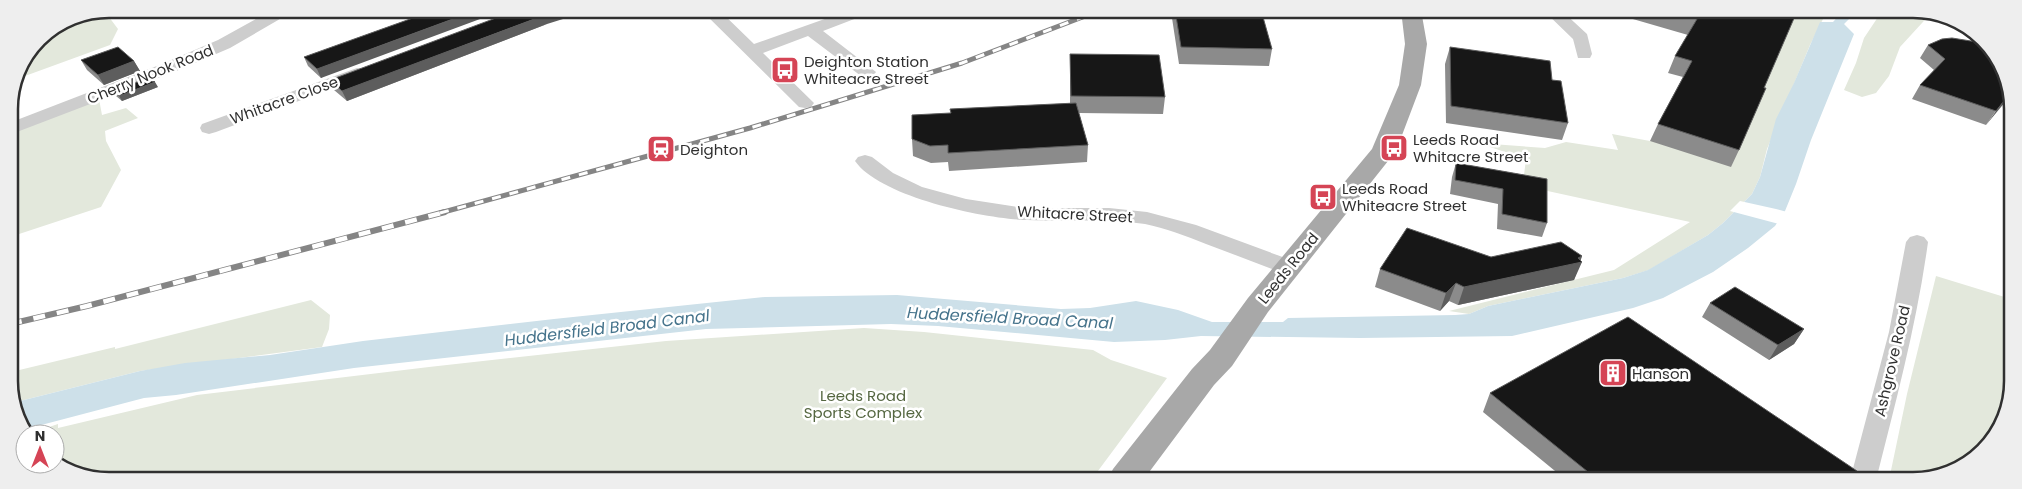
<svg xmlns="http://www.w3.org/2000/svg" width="2022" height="489" font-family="Poppins,sans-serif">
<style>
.green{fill:#e3e8dc}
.water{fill:#cde0e9}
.pier{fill:#fff}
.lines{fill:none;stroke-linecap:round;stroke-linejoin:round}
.street{fill:#cdcdcd;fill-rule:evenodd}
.primary{fill:#a8a8a8;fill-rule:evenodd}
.rail-far1-casing{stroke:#858585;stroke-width:5}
.rail-casing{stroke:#858585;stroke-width:6}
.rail-far1{stroke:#fff;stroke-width:3;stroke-dasharray:9;stroke-linecap:butt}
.rail{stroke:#fff;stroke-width:4.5;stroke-dasharray:12;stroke-linecap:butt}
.wall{fill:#8b8b8b}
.shaded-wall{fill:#5d5d5d}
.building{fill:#171717;stroke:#5d5d5d}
.labels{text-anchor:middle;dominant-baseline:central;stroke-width:5;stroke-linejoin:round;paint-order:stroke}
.poi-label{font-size:15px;fill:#303030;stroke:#fff;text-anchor:start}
.street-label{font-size:15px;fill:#303030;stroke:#fff}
.park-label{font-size:15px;fill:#556741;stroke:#fff}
.water-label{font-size:16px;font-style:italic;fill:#45738b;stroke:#fff}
.rim{fill:none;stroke:#303030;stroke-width:2.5}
</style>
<rect width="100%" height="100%" fill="#fff"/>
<path class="green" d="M1796,11H1827L1810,45L1767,149L1760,177L1752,194L1723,223L1708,235L1649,270L1623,278L1488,306L1469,314L1449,311L1614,270L1690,222L1543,190L1524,175L1526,159L1478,143L1545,148L1566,142L1618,150L1612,134L1650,141L1758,99Z
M1882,11H1933L1900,47L1889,76L1876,93L1862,97L1844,90L1856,63L1864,38Z
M109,17L118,29L110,45L14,80C17,69 22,62 28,53C51,19 72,21 109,17Z
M99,99L102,115L126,108L138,118L105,131L106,141L121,170L101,207L13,236L10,232L9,133Z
M1936,276L2011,299V400L1979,456L1920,480H1889L1907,394Z
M311,300L330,315L329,329L322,347L140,371L12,403L11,400V372L115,347V349Z
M864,328L924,332L1093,350L1111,360L1167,378L1092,479L89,478L55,460V434H28L58,424V428L197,395L429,367L666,341Z"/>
<path class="water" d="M1843,11H1857L1844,24L1854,34L1811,140L1796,184L1785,211L1775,226L1748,248L1713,272L1663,298L1633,308L1512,336L1360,338L1201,336L1165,340L1114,342L938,326L891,324L706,329L354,368L176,395L144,398L26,429L12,403L140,371L185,363L270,355L363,341L554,319L765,297L897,295L1061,309L1090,308L1136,301L1178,310L1212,322H1283L1288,318L1455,315L1469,314L1488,306L1623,278L1648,270L1708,235L1723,223L1752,194L1760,177L1776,119L1794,83L1820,22H1833Z"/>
<path class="pier" d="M1740,201L1776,209L1787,212L1779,224L1730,211Z"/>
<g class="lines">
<path class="street" d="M274,9H294L292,12L230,48L174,72L9,135V123L162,64L218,40Z
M700,9H718L754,44L850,10H872L870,13L823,31L876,72L873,76L867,77L861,76L808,36L763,53L814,103L811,107L805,108L799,107Z
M1543,10H1561L1587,34L1592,54L1590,58H1578L1573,39Z
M357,68L363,69L366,73L363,77L216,132L209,134L202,132L200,128L202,124Z
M865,155L872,157L893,173L922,187L966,199L1025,208H1109L1147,212L1196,225L1296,262L1299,267L1296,272L1288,274L1280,272C1255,263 1231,253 1206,244C1186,236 1165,228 1145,224C1106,218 1066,222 1027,220C985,219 880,197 855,161L858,157Z
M1917,235L1924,237L1928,242C1917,323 1896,401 1876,480H1850L1889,332L1906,242L1910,237Z"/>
<path class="primary" d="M1401,10H1421L1427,44L1421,85L1396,151L1268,312L1232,366L1214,385L1144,479H1108L1113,469L1192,369L1210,350L1248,298L1372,149L1399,85L1405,44Z"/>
<defs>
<path id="rail-far1" d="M440,213L750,128L962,63L1101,10"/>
<path id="rail" d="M10,324L87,306L445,212"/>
</defs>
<use href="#rail-far1" class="rail-far1-casing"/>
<use href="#rail" class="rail-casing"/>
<use href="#rail-far1" class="rail-far1"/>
<use href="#rail" class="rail"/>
</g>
<path class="wall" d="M438,9L321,78L308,66L304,57Z
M892,10H911L899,14Z
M1173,10H1375L1374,15L1261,12L1272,49L1269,66L1179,64L1172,18Z
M1621,10L1775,11L1764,88L1739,150L1731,167L1650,141L1658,124L1683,77L1668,73L1675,56L1688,35L1619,15Z
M547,24L347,101L334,90L330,80Z
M1928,45L2011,89L1986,125L1912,99L1920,85L1934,70L1920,58Z
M1450,47L1552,80L1568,123L1562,140L1446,123L1445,64Z
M1070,54L1165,97L1163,114L1079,113L1088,145L1087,162L949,171L948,162L931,163L913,156L912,139L1070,103Z
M81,60L134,61L140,71L104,85L87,70Z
M158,87L122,101L116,96L113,91Z
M1456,163L1547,179V223L1542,237L1497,229L1498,204L1450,194L1452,177Z
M1582,256L1574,280L1458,305L1449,301L1440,311L1375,287L1380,269L1491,257Z
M1710,303L1804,329L1794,344L1769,360L1702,317Z
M1490,393L1857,471L1851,480H1566L1483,412Z"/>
<path class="shaded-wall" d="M480,9H507L321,78L317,69Z
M563,9H595L547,24L347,101L342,91L545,15Z
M899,10H911L899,14Z
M134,61L140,71L104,85L98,75Z
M155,82L158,87L122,101L119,96Z
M2011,92V95L1986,125L1996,111Z
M1582,256L1580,262H1582L1574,280L1458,305L1464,287Z
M1456,283L1449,301L1440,311L1446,293Z
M1804,329L1794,344L1769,360L1778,345Z
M1857,471L1851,480H1845Z"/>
<path class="building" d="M438,9H480L317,69L304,57Z
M520,9H563L545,15L342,91L330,80Z
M1175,10H1261L1272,49L1181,47Z
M1665,10L1775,11L1795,16L1764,88H1766L1739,150L1658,124L1692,61L1675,56L1697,19Z
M1952,38L1977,42L1988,46L2011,89V92L1996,111L1920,85L1945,59L1928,45L1942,39Z
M118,47L134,61L98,75L81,60Z
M1450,47L1550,61L1552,80L1561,81L1568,123L1451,106Z
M1070,54L1159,55L1165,97L1071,96Z
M150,77L155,82L119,96L113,91Z
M1076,103L1088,145L948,153V145L930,146L912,139V115L951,113L950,109Z
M1456,163L1547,179V223L1502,214L1503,189L1455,180Z
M1407,228L1491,257L1561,242L1582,256L1578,258L1582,262L1464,287L1456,283L1446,293L1380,269Z
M1735,287L1804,329L1778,345L1710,303Z
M1628,317L1857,471L1845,480H1598L1490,393Z"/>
<defs>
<symbol id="bus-square" viewBox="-11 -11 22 22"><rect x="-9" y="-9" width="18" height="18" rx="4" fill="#d54455" stroke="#fff"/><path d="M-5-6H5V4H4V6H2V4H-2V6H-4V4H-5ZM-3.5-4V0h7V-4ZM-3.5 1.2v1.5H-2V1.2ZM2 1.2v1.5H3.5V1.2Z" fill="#fff"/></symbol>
<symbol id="station-square" viewBox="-11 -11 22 22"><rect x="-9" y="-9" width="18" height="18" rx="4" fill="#d54455" stroke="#fff"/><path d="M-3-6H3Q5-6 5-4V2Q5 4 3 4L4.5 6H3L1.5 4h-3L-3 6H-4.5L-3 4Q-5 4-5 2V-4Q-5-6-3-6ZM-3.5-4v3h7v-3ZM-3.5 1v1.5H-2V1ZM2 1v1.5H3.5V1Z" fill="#fff"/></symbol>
<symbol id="building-square" viewBox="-11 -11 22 22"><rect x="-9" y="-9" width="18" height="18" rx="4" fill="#d54455" stroke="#fff"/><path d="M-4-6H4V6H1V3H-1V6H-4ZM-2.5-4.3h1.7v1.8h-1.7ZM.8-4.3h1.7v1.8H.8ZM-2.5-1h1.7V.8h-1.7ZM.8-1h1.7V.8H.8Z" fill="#fff"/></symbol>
</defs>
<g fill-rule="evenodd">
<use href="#bus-square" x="769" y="54" width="32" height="32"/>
<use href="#bus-square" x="1378" y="132" width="32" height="32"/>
<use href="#station-square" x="645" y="133" width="32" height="32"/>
<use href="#bus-square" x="1307" y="181" width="32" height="32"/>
<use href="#building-square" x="1597" y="357" width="32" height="32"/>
</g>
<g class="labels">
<g class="poi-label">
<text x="804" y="61">Deighton Station<tspan x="804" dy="17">Whiteacre Street</tspan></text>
<text x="1413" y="139">Leeds Road<tspan x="1413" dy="17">Whitacre Street</tspan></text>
<text x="680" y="149">Deighton</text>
<text x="1342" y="188">Leeds Road<tspan x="1342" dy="17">Whiteacre Street</tspan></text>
<text x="1632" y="373">Hanson</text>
</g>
<g class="street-label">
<text transform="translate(150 74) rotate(-22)">Cherry Nook Road</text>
<text transform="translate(284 100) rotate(-20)">Whitacre Close</text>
<text transform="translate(1075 214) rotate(3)">Whitacre Street</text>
<text transform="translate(1288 268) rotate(-51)">Leeds Road</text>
<text transform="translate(1892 361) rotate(-77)">Ashgrove Road</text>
</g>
<g class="park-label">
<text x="863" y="395">Leeds Road<tspan x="863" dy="17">Sports Complex</tspan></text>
</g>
<g class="water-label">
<text transform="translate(1010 318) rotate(3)">Huddersfield Broad Canal</text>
<text transform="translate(607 328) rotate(-7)">Huddersfield Broad Canal</text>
</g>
</g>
<path d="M0 0H2022V489H0ZM109 18H1913A91 91 0 0 1 2004 109V381A91 91 0 0 1 1913 472H109A91 91 0 0 1 18 381V109A91 91 0 0 1 109 18Z" fill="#eee" fill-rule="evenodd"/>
<path class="rim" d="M109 18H1913A91 91 0 0 1 2004 109V381A91 91 0 0 1 1913 472H109A91 91 0 0 1 18 381V109A91 91 0 0 1 109 18Z"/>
<g transform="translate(40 449)"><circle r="24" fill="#ffffff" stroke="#acacac"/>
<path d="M0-4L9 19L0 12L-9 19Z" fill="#d54455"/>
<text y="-8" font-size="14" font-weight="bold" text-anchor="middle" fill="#303030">N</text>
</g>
</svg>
